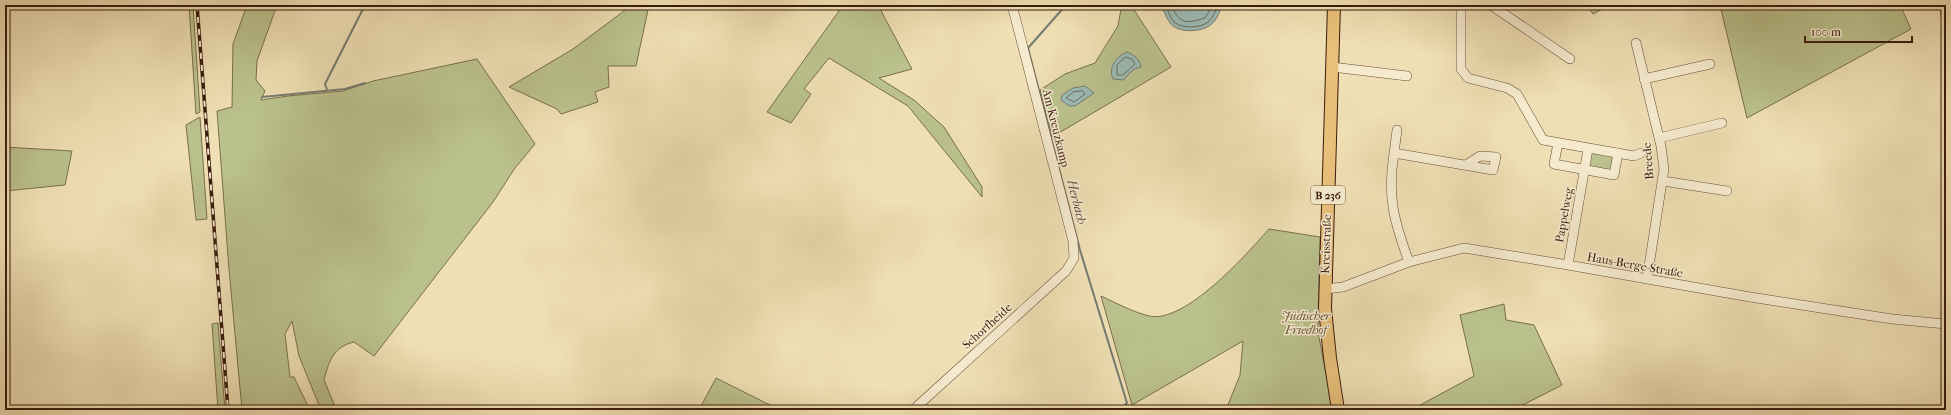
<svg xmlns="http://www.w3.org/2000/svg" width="1951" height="415" font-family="'IM FELL French Canon',serif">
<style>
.green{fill:#bac18c;stroke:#7a6e4c}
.water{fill:#9cbbb5;stroke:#757b71}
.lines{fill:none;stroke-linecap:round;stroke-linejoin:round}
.shore{stroke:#6c6b60;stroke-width:1}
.stream{stroke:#757b71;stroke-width:2}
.minor-casing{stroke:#684c36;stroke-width:10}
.major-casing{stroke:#3b1b0c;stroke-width:14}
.minor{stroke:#f5eace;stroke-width:9}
.major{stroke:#e8c07a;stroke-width:12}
.rail-casing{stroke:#3b1b0c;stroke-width:3.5}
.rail{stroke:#f5eace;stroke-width:2;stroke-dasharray:6;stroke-linecap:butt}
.labels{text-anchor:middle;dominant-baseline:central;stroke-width:3;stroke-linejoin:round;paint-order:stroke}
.shield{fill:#f5eace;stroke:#735946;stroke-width:1}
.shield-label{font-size:11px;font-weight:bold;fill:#3b1b0c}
.street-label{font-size:12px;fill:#3b1b0c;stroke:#f5eace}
.park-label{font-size:12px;font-style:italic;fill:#614d32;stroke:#f5eace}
.water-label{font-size:13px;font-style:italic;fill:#584b3f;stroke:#f5eace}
</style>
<rect width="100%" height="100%" fill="#efdfb4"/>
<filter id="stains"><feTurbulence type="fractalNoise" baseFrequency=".005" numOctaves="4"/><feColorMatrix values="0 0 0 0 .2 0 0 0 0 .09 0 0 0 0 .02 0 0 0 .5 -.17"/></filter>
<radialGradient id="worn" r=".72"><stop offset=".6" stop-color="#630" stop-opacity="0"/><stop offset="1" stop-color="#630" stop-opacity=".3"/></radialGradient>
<path class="green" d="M189,5H193L200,112L196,114Z
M247,5H277L257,61L256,80L265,91L261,100L288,96L343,91L373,81L477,59L535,144L515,168L493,202L374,356L354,342C333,347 329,361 324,380L334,404L331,410H321L299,356L292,321L285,334L290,377H294L310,410H242L229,269L217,111L232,107L233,44Z
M632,5H649L636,66H608L609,87L595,92L598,102L561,114L557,109L509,87L573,49Z
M831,5H878L912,69L879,78L914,100L944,127L982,187V197L908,106L829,58L804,89L811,94L791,123L767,112L839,11Z
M1118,5H1131L1171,67L1052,137L1040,90L1065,74L1095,63L1118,26L1121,9Z
M1587,5H1610L1593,14Z
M1720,5H1900L1911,29L1747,118Z
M200,117L207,219L196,220L186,125Z
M5,147L72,151L65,185L5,191Z
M1593,152L1613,156L1611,170L1590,167L1589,166L1591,153Z
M1269,229L1320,237L1318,332L1333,410H1226L1240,375L1243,341L1132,405L1101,296C1116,303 1133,312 1149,316C1185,324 1247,254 1269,229Z
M1504,304L1506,320L1534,325L1562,385L1513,410H1411L1474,376L1460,315Z
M218,323L225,410H218L212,324Z
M716,378L780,410H699Z"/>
<path class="water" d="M1160,5H1222C1220,12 1215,23 1209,26C1199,32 1179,33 1171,24C1166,19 1165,11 1160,5Z
M1127,52C1134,55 1140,59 1141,67L1134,69L1123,80L1113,79C1108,67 1116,57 1127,52Z
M1085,86L1094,93L1075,106H1070L1061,100L1062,95L1073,88Z"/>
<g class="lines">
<path class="shore" d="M1165,5C1168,10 1170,18 1174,22C1182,29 1201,28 1208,22C1213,18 1216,10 1218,5
M1171,5C1180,24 1185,24 1205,18L1213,5
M1126,57L1132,59L1135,64L1123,75H1117V65Z
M1083,91L1085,94L1074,102L1066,98L1073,92Z"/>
<path class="stream" d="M1066,5L1028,48L1080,250L1127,403L1119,410
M327,90L325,84L365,5
M262,97L345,89L365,83"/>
<defs>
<path id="minor" d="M1461,5V69L1468,78L1507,88L1517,94L1543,140L1634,156L1641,153
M1491,5L1570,59
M1944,5L1946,17
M1636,43L1661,146L1664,169L1647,279
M1332,67L1407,76
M1644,79L1710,64
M1659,138L1722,123
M1558,143L1554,164L1614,175L1618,153
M1394,153L1397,130
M1663,181L1727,191
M1409,262C1394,221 1387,197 1394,153L1493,170L1496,157L1480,156L1466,165
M1568,265L1588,149
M1325,289L1343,287L1409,262L1464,248L1568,265L1750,297L1892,319L1946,324
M913,410L1066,271L1074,258L1073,241L1012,5"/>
<path id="major" d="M1334,5L1325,308L1330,358L1338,410"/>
</defs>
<use href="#minor" class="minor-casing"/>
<use href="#major" class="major-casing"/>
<use href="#minor" class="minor"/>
<use href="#major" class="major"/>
<defs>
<path id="rail" d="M197,5L228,410"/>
</defs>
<use href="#rail" class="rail-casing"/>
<use href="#rail" class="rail"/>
</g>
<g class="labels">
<rect class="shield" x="1311" y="186" width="34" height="18" rx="3"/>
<g class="shield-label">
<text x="1328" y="195">B 236</text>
</g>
<g class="street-label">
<text transform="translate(1056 128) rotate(76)">Am Kreuzkamp</text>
<text transform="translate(1648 161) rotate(-95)">Breede</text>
<text transform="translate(1564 215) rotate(-80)">Pappelweg</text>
<text transform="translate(1326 244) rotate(-88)">Kreisstraße</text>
<text transform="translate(1635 265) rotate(10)">Haus-Berge-Straße</text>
<text transform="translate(987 326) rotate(-42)">Schorfheide</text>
</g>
<g class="park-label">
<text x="1306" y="316">Jüdischer<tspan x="1306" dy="14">Friedhof</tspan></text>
</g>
<g class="water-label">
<text transform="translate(1077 202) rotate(76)">Herbach</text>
</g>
</g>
<rect width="1951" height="415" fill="none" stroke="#efdfb4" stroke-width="20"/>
<rect x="6" y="6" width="1939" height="403" fill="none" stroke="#3b1b0c" stroke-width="2"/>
<rect x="10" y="10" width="1931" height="395" fill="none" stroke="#3b1b0c"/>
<path d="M1805 36v6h107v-6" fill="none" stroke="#3b1b0c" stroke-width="2"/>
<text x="1811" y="36" font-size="12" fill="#3b1b0c" stroke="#f5eace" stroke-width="3" paint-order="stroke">100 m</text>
<rect width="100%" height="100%" filter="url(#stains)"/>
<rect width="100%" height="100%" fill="url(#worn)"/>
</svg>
